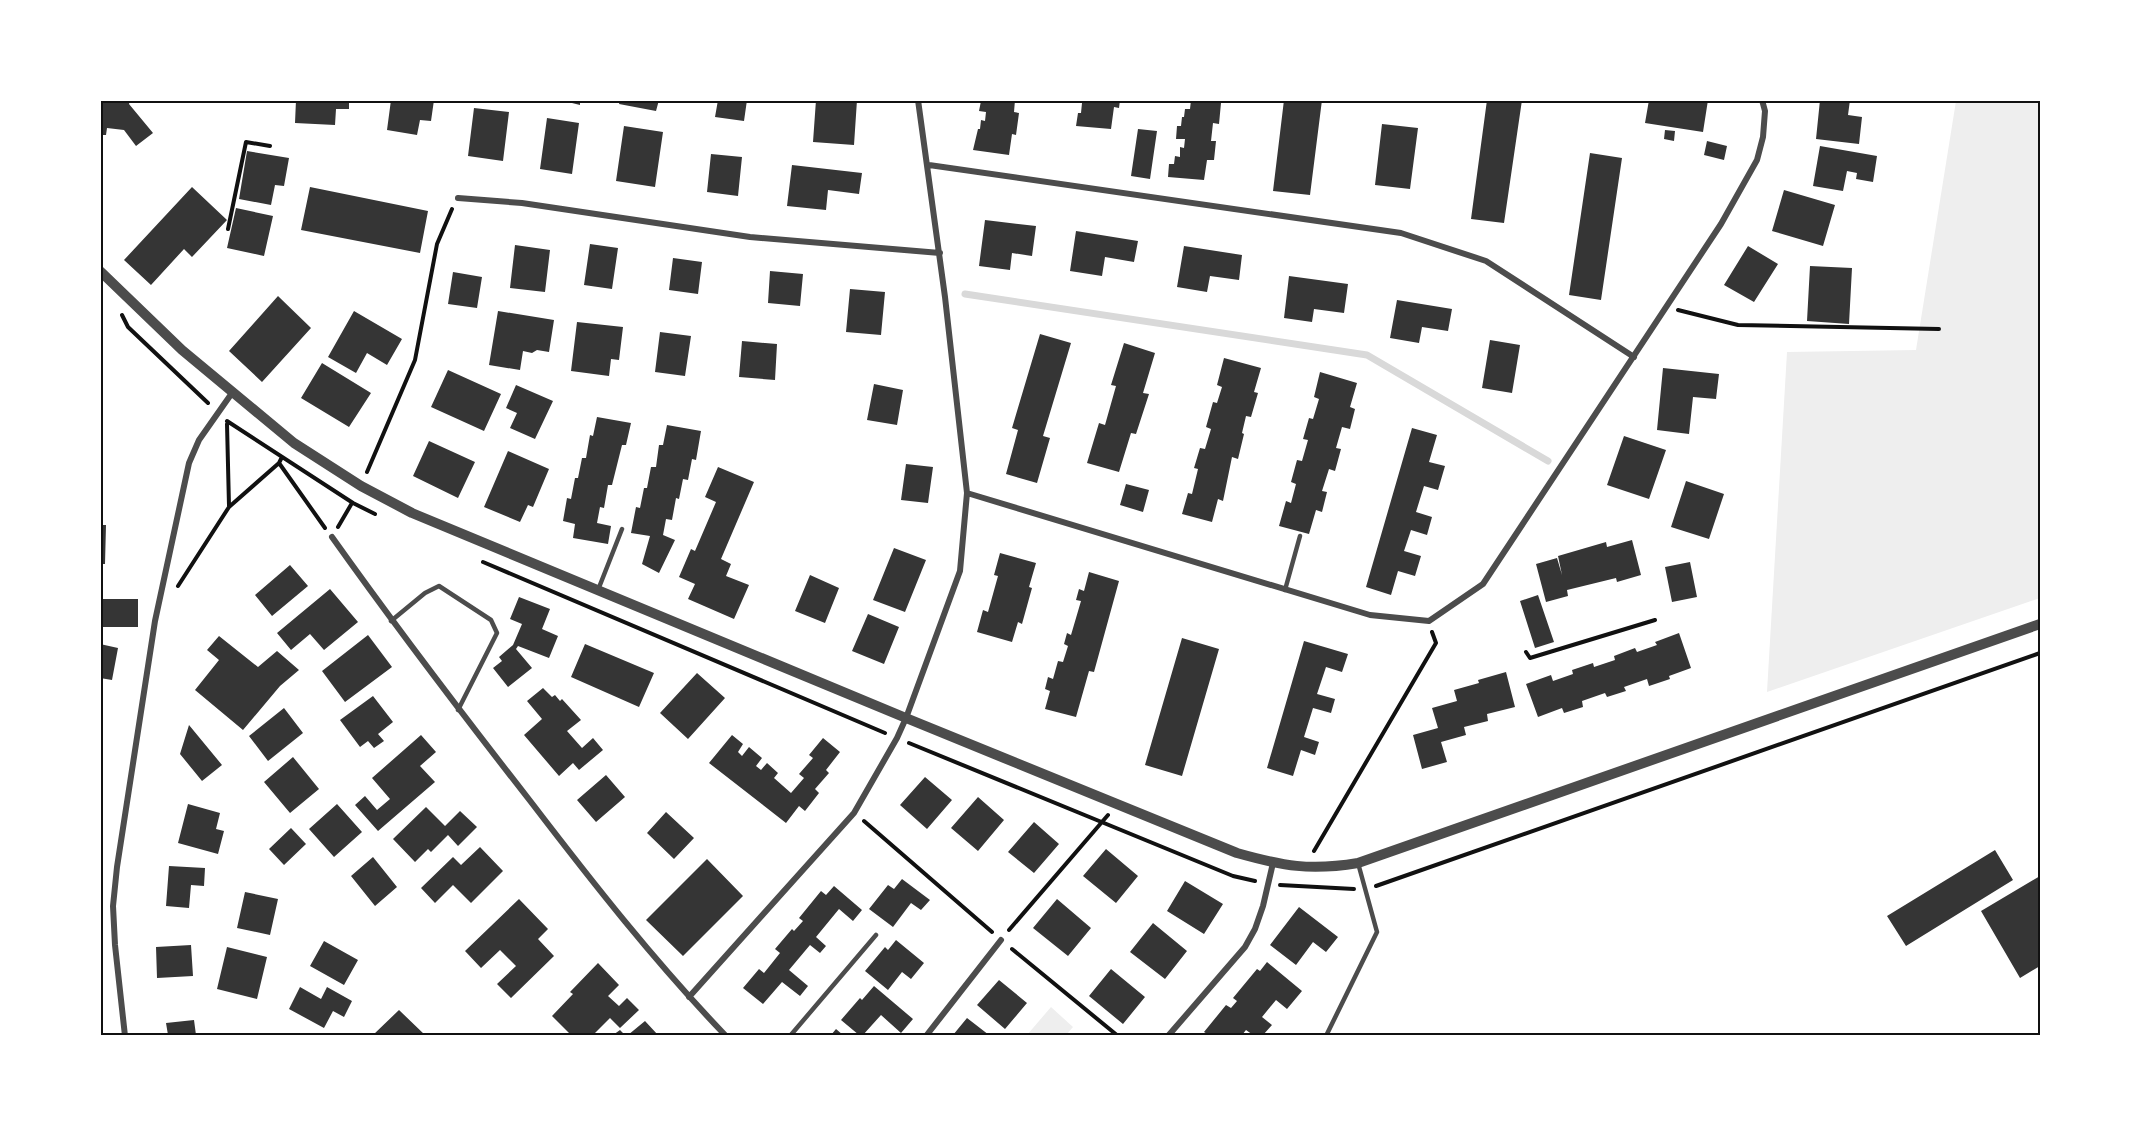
<svg xmlns="http://www.w3.org/2000/svg" width="2141" height="1136" font-family="Ubuntu,sans-serif">
<style>
.green{fill:#eee}
.lines{fill:none;stroke-linecap:round;stroke-linejoin:round}
.stream{stroke:#d9d9d9;stroke-width:7}
.building{fill:#353535}
.path{stroke:#111;stroke-width:4}
.service{stroke:#4c4c4c;stroke-width:4.5}
.minor{stroke:#4c4c4c;stroke-width:6}
.tertiary{stroke:#4c4c4c;stroke-width:10}
.neatline{fill:none;stroke:#111;stroke-width:2}
</style>
<rect width="100%" height="100%" fill="#fff"/>
<path class="green" d="M1956,101H2040V598L1767,692L1787,352L1916,350Z
M1051,1007L1073,1027L1066,1035H1027Z"/>
<g class="lines">
<path class="stream" d="M965,294L1367,355L1548,461"/>
</g>
<path class="building" d="M100,100H130L129,104L153,133L136,146L124,130L107,128L106,135H100Z
M296,100H349V109H336L335,125L295,123Z
M391,100H434L431,121L420,120L417,135L387,130Z
M560,100H580V105Z
M620,100H659L656,111L619,104Z
M718,100H747L744,121L715,117Z
M816,100H857L854,145L813,142Z
M1015,100L1014,112L1019,113L1016,135L1012,134L1009,155L973,150L978,129H980L981,120L985,121L986,112L979,111L981,101Z
M1085,100H1120L1119,108L1114,107L1111,129L1076,126L1078,113H1081L1082,103H1085Z
M1191,100H1217V103H1221L1219,124L1213,123L1211,141H1216L1214,160H1207L1204,180L1168,177L1169,164H1174L1175,156L1180,157V147L1184,148L1185,139H1176L1177,126H1181L1182,117H1184L1185,109H1190Z
M1284,100H1322L1310,195L1273,191Z
M1487,100H1522L1504,223L1471,219Z
M1649,100H1708L1703,132L1645,123Z
M1820,100H1850L1848,115L1862,117L1859,144L1816,139Z
M474,108L509,112L503,161L468,156Z
M547,118L579,123L572,174L540,169Z
M1382,124L1418,128L1410,189L1375,185Z
M624,126L663,132L655,187L616,181Z
M1138,129L1157,131L1150,179L1131,176Z
M1665,130L1675,131L1674,141L1664,139Z
M1707,141L1727,146L1724,160L1704,155Z
M1820,146L1877,156L1873,182L1856,179L1857,173L1847,171L1843,191L1813,186Z
M247,151L289,158L284,186L275,185L271,205L239,199Z
M1590,153L1622,158L1601,300L1569,295Z
M711,154L742,157L738,196L707,192Z
M792,165L862,173L859,194L828,190L826,210L787,206Z
M192,187L227,220L192,257L184,249L151,285L124,260Z
M310,187L428,211L420,253L301,230Z
M1784,190L1835,205L1823,246L1772,231Z
M236,208L273,216L264,256L227,248Z
M985,220L1036,226L1032,256L1012,253L1010,270L979,266Z
M1076,231L1138,241L1134,262L1105,257L1102,276L1070,271Z
M590,244L618,248L612,289L584,285Z
M515,245L550,250L545,292L510,288Z
M1184,246L1242,255L1239,280L1210,276L1207,292L1177,287Z
M1748,246L1778,264L1754,302L1724,285Z
M673,258L702,262L698,294L669,290Z
M1810,266L1852,268L1849,324L1807,321Z
M770,271L803,274L800,306L768,303Z
M453,272L482,277L477,308L448,304Z
M1289,276L1348,284L1344,313L1314,309L1312,322L1284,318Z
M850,289L885,292L881,335L846,332Z
M278,296L311,328L262,382L229,351Z
M1397,300L1452,309L1448,331L1422,327L1419,343L1390,338Z
M354,311L402,339L387,365L367,353L356,373L328,357Z
M498,311L554,320L549,352L537,350L532,353L523,351L520,370L489,365Z
M577,322L623,327L619,360L611,359L609,376L571,371Z
M660,332L691,336L685,376L655,372Z
M1040,334L1071,343L1043,436L1050,438L1037,483L1006,474L1018,430L1012,428Z
M1490,340L1520,345L1512,393L1482,388Z
M742,341L777,344L775,380L739,377Z
M1124,343L1155,353L1143,393L1149,394L1136,434L1131,433L1119,472L1087,463L1099,423L1105,425L1116,386L1111,385Z
M1224,358L1261,368L1254,392L1258,393L1251,417L1246,416L1242,433L1244,434L1238,459L1232,457L1223,501L1218,499L1212,522L1182,514L1188,493L1192,494L1198,469L1194,468L1200,448L1205,449L1211,429L1206,427L1213,402L1217,403L1222,387L1217,385Z
M322,363L371,393L349,427L301,398Z
M1663,368L1719,374L1716,399L1693,397L1689,434L1657,430Z
M448,370L501,394L484,431L431,407Z
M1320,372L1357,383L1350,407L1355,409L1350,429L1342,427L1336,448L1341,449L1335,471L1329,469L1322,491L1327,492L1322,512L1316,510L1309,534L1279,526L1286,501L1291,503L1296,484L1291,482L1297,460L1302,461L1308,440L1303,439L1309,418L1313,419L1319,399L1314,397Z
M874,384L903,390L897,425L867,420Z
M516,385L553,401L535,439L510,428L517,413L506,408Z
M597,417L631,423L626,445H622L612,485H608L604,508L600,507L597,523L611,526L608,544L573,538L575,524L563,521L567,498L571,499L575,478H578L582,458H586L590,435L593,436Z
M667,425L701,431L696,460L692,459L688,480L683,479L679,499L676,498L672,520L666,519L663,535L675,540L659,573L642,564L650,536L631,533L636,507L640,508L644,488H647L651,467H656L659,445H663Z
M1412,428L1437,435L1429,462L1445,466L1438,490L1424,486L1416,512L1432,517L1427,535L1411,530L1404,551L1421,556L1415,576L1398,571L1391,595L1366,587Z
M1624,436L1666,450L1649,499L1607,485Z
M429,441L475,462L458,498L413,476Z
M508,451L549,469L533,507L528,505L520,522L484,507Z
M906,464L933,467L928,503L901,500Z
M718,467L754,482L721,559L731,564L726,576L749,585L734,619L688,599L695,584L679,577L691,549L695,551L716,502L705,497Z
M1686,481L1724,494L1709,539L1671,527Z
M1126,484L1149,490L1143,512L1120,505Z
M100,525H106L105,564H100Z
M1632,540L1641,575L1617,582L1616,578L1567,590L1568,596L1546,602L1536,564L1557,558L1562,575L1558,556L1606,542L1607,547Z
M894,548L926,560L905,612L873,600Z
M1000,553L1036,563L1029,587L1032,588L1022,624L1018,622L1012,642L977,632L983,610L988,612L998,576L994,575Z
M1690,562L1697,597L1672,602L1665,567Z
M290,565L308,586L272,616L255,595Z
M1089,572L1119,581L1094,672L1089,671L1076,717L1045,709L1050,691L1045,689L1048,677L1053,679L1058,661L1063,662L1068,646L1064,644L1067,633L1071,635L1081,601L1076,600L1079,589L1084,591Z
M810,575L839,588L825,623L795,611Z
M330,589L358,622L324,650L310,634L291,650L277,633Z
M1538,595L1554,642L1535,648L1520,601Z
M519,597L550,609L542,629L558,636L549,658L518,646L516,649L532,668L508,687L493,668L502,661L499,657L513,645L522,624L510,619Z
M100,599H138V627H100Z
M868,614L899,627L884,664L852,651Z
M1679,633L1691,668L1669,676L1670,679L1649,686L1647,679L1624,687L1626,691L1607,697L1605,693L1582,701L1583,707L1564,713L1562,708L1538,717L1526,684L1551,675L1553,681L1573,674L1572,670L1593,663L1594,667L1615,660L1614,656L1635,648L1637,652L1657,645L1655,642Z
M368,635L392,667L345,702L322,671Z
M219,636L258,667L277,651L299,670L280,686L243,730L195,690L219,660L207,650Z
M1182,638L1219,649L1182,776L1145,765Z
M1304,641L1348,654L1342,672L1326,667L1317,694L1335,699L1331,713L1313,708L1304,737L1319,742L1315,755L1301,750L1293,776L1267,768Z
M100,644L118,648L112,680L100,678Z
M585,644L654,673L639,707L571,677Z
M1506,672L1515,707L1487,714L1488,721L1464,727L1466,735L1441,742L1447,762L1422,769L1413,735L1438,728L1432,708L1457,701L1454,690L1479,683L1478,680Z
M697,673L725,698L688,739L660,713Z
M543,688L552,697L555,695L560,701L562,699L581,720L567,731L582,748L593,738L603,750L579,770L573,763L559,776L524,735L542,719L527,701Z
M373,696L393,722L378,734L384,741L374,748L368,741L360,747L340,720Z
M284,708L303,733L268,761L249,736Z
M189,725L222,765L202,781L180,754Z
M421,735L436,752L420,766L435,782L378,831L355,805L365,796L377,810L390,799L372,778Z
M732,735L743,744L738,752L742,756L749,747L762,758L756,766L761,770L767,763L778,773L774,778L791,793L804,778L799,774L813,758L809,755L823,738L840,752L826,770L829,773L815,789L819,793L805,811L799,806L786,823L709,763Z
M293,757L319,789L290,813L264,782Z
M606,775L625,797L596,822L577,800Z
M925,777L952,800L927,829L900,805Z
M978,797L1004,820L978,851L951,828Z
M188,804L220,813L216,829L224,831L218,854L178,843Z
M337,804L362,832L334,857L309,829Z
M426,807L445,826L460,811L477,827L458,846L448,835L431,852L428,849L415,862L393,839Z
M666,812L694,838L674,859L647,833Z
M1034,822L1059,844L1034,873L1008,852Z
M291,828L306,844L284,865L269,849Z
M480,847L503,871L471,903L453,885L435,903L421,888L453,857L461,865Z
M1106,849L1138,876L1116,903L1083,876Z
M1995,850L2013,880L1906,946L1887,916Z
M373,857L397,887L375,906L351,876Z
M707,859L743,896L683,956L646,920Z
M169,866L205,868L204,886L191,885L189,908L166,906Z
M2040,876V966L2020,978L1981,911Z
M902,879L930,900L921,910L911,903L893,927L869,909L888,885L894,889Z
M1185,881L1223,904L1204,934L1167,911Z
M834,886L862,910L853,921L839,909L816,937L826,946L820,953L810,945L789,970L808,986L800,996L782,982L763,1004L743,988L759,969L764,973L780,953L775,949L792,929L794,931L803,921L799,918L821,891L826,895Z
M245,892L278,899L270,935L237,928Z
M519,899L548,929L538,939L554,956L511,998L497,984L516,966L500,950L481,968L465,951Z
M1057,899L1091,928L1068,956L1033,928Z
M1299,907L1338,937L1326,952L1313,942L1296,965L1270,945Z
M1153,923L1187,951L1165,979L1130,952Z
M896,940L924,963L911,979L902,972L888,990L865,971L885,947L888,950Z
M324,941L358,960L344,985L310,966Z
M191,945L193,976L157,978L156,947Z
M227,947L267,957L257,999L217,989Z
M1267,962L1302,991L1287,1009L1276,1000L1262,1017L1272,1025L1263,1035H1253L1246,1030L1242,1035H1209L1204,1032L1226,1005L1231,1008L1237,1001L1233,998L1257,969L1260,971Z
M598,963L619,985L608,996L619,1006L627,998L639,1010L620,1028L610,1018L593,1035H571L552,1016L573,994L570,992Z
M1111,969L1145,997L1123,1024L1089,996Z
M999,980L1027,1003L1005,1029L977,1005Z
M874,986L913,1019L901,1033L881,1015L863,1035H859L841,1020L860,998L862,1000Z
M300,987L321,999L327,987L352,1001L344,1017L333,1011L324,1028L289,1009Z
M399,1010L425,1035H373Z
M967,1018L989,1035H953Z
M194,1020L196,1035H168L166,1023Z
M645,1021L658,1035H628Z
M836,1029L843,1035H831Z
M620,1030L625,1035H613Z"/>
<g class="lines">
<path class="path" d="M228,229L246,142L270,146
M1678,310L1738,325L1939,329
M122,315L128,327L208,403
M227,421L353,503L375,514
M227,424L229,506
M282,457L279,463L325,528
M367,472L415,360L437,244L452,209
M338,527L352,503
M483,562L885,733
M178,586L229,507L279,463
M1526,652L1530,658L1655,620
M909,743L1233,876L1255,881
M864,821L992,932
M1314,851L1436,643L1432,632
M1280,885L1354,889
M1376,886L2040,653
M1009,930L1108,815
M1012,949L1118,1036"/>
<path class="service" d="M598,590L622,529
M1285,590L1300,536
M391,621L425,593L439,586L491,620L497,633L458,710
M790,1036L876,935
M1326,1036L1377,932L1358,863"/>
<path class="minor" d="M929,165L1401,233L1486,261L1634,357
M458,198L522,203L750,237L940,253
M967,493L1370,615L1429,621L1483,584L1721,224L1757,160L1763,137L1765,111L1762,100
M332,537C396,627 463,715 531,802C593,883 655,962 726,1036
M689,997L854,813L897,738L906,718L960,571L967,493L945,297L918,100
M125,1036L115,945L113,906L117,867L155,621L189,463L199,440L232,393
M926,1036L1001,940
M1168,1036L1245,947L1255,929L1263,906L1273,863"/>
<path class="tertiary" d="M100,271L182,350L294,443L361,486L412,513L906,718L1237,853C1283,866 1310,871 1358,863L2040,624"/>
</g>
<rect width="2141" height="1136" fill="none" stroke="#ffffff" stroke-width="204"/>
<rect x="102" y="102" width="1937" height="932" class="neatline"/>
</svg>
